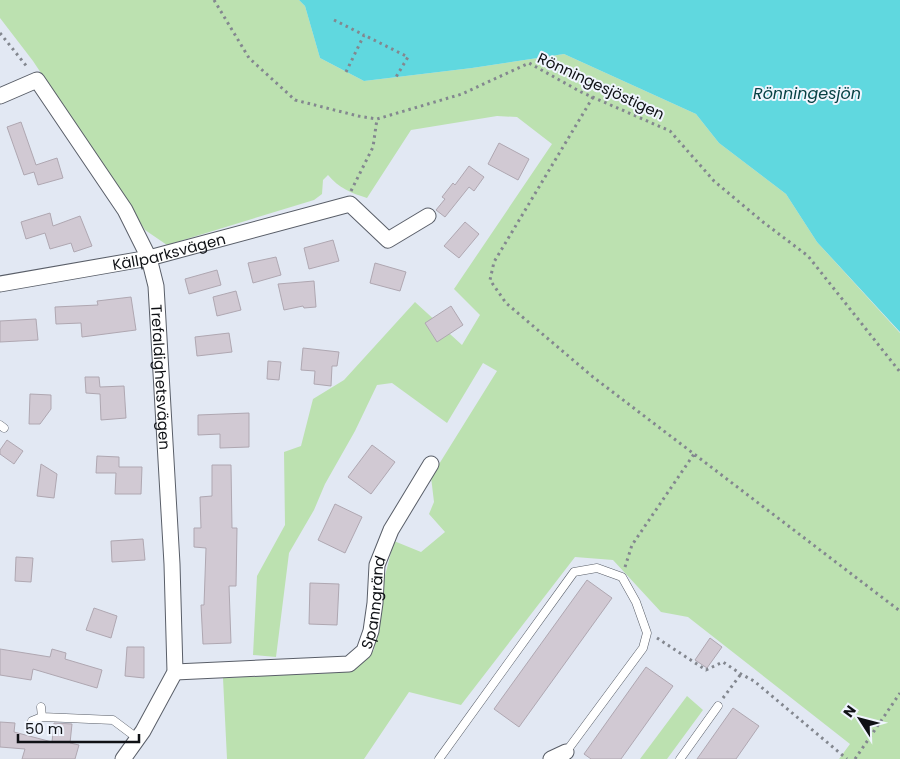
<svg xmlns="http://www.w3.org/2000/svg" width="900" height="759" font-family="Poppins,sans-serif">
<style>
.green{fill:#bce1b0}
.water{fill:#60d8df}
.building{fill:#d1c9d3;stroke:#afa7b1}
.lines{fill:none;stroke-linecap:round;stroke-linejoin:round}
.lane-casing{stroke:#595e68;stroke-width:9}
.street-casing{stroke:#595e68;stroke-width:17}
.path{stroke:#83878f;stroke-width:3;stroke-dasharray:2.5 4;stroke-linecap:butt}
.lane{stroke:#fff;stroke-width:8}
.street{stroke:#fff;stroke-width:15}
.labels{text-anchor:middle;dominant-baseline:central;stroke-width:4;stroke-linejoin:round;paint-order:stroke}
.street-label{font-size:15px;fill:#0f1115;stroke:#f0f5fe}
.water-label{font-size:16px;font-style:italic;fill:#074144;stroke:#f0f5fe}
</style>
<rect width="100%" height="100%" fill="#e2e8f3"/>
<path class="green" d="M0,0H299L305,6L320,58L364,81L472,68L564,54L696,114L719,143L786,194L817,242L900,333V759H839L850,744L688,617L661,612L613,560L575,557L461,705L409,692L364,759H227L223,678L330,673L348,670L374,650L382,587L394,541L421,552L445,532L429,514L434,502L431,477L497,371L483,363L447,423L392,383L377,385L355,431L325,484L314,510L289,553L276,657L253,655L257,576L285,525L284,452L301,446L313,399L344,380L415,302L462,345L480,315L454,289L552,144L517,117L497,116L411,130L367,198C351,193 339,188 328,175L323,180L322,194L314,200L167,245L145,230L33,61L0,18Z
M687,696L703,710L667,759H640Z"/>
<path class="water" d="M299,0H900V332L817,242L786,194L719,143L696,114L564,54L472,68L364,81L320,58L305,6Z"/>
<path class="building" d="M21,122L36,165L57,158L63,178L38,185L34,172L24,175L7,127Z
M499,143L529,159L518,180L488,164Z
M469,166L484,177L474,191L469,187L445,217L436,210L445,199L442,197L453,183L455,185Z
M50,213L53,226L80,216L92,246L74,252L71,243L50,249L45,233L26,239L21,222Z
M465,222L479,234L459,258L444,246Z
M333,240L339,261L309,269L304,248Z
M276,257L281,275L253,283L248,263Z
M375,263L406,272L400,291L370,283Z
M217,270L221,285L189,294L185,279Z
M314,281L316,307L304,308L303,306L284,310L278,284Z
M236,291L241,310L217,316L213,297Z
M131,297L136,330L82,337L81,323L56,324L55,307L98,305L97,301Z
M451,306L463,325L437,342L425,323Z
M36,319L38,340L0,342V321Z
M229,333L232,352L197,356L195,337Z
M303,348L339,352L337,366H332L331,386L314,384L315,371L301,370Z
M268,361L281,362L279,380L267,379Z
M85,377H99L100,387L124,386L126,418L101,420L100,394L86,393Z
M30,394L51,395V409L40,424H29Z
M249,413V447L220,448V434L198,435V415Z
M7,440L23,451L14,464L0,454V450Z
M372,445L395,462L371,494L348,477Z
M97,456L119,457V467H142L141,494H115L116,473H96Z
M41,464L57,474L54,498L37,496Z
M212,465H231L232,528H237L236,586H229L231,643L203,644L201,605H204L206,548L194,547V528H201L200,497L212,496Z
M335,504L362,517L345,553L318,540Z
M143,539L145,560L112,562L111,541Z
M16,557L33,558L31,582L15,581Z
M587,580L612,598L519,727L494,709Z
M310,583L339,584L337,625L309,624Z
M94,608L117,616L111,638L86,630Z
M710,638L722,647L707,668L695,660Z
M127,647H144V678L125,676Z
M0,649L50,657L52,649L66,653L65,659L102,670L97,688L33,669L31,680L0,675Z
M646,667L673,686L621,759H591L584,754Z
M733,708L759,726L736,759H697Z
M0,722L15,723L14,732L52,742L54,723L72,724L70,743L79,745L75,759H22L25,749L0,747Z"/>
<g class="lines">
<defs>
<path id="lane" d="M0,425L4,428
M41,707L42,717
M32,721L42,717L113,720L137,738
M439,759L574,572L597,568L622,577L636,602L647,633L643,648L566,752
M680,759L718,706"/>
<g id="street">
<path id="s1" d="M0,96L37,80L125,210L149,258L156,286L172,564L175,672L143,731L123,759"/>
<path id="s2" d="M0,284L149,258L350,204L388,240L428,216"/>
<path id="s3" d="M175,672L349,664L364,651L371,631L375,603L377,565L391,530L431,464"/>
<path d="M551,759L566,752"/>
</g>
</defs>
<use href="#lane" class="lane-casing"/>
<use href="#street" class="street-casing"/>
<path class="path" d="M214,0L249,58L295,100L358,116L377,119L462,94L529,63L581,92L670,131L714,181L763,222L808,256L900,372
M334,20L364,35
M0,33L28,68
M346,72L364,35L408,57L396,77
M593,97L494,262L490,280L506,303L593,377L900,611
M351,191L373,147L377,119
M625,567L632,545L694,454
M657,638L706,670L723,662L741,674L754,681L847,759
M723,698L741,674
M855,759L900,693"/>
<use href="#lane" class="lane"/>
<use href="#street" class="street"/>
</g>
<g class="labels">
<g class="street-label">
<text transform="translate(601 86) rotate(25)">Rönningesjöstigen</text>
<text stroke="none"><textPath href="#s2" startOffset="172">Källparksvägen</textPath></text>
<text stroke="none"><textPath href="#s1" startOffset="371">Trefaldighetsvägen</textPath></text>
<text stroke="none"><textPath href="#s3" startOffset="244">Spanngränd</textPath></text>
</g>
<g class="water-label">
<text x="807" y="93">Rönningesjön</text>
</g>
</g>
<g transform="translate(860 719) rotate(306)" stroke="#f0f5fe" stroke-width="4" paint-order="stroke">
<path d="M0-4L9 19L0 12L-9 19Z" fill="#0f1115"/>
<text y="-8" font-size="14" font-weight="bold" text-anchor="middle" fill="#0f1115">N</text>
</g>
<path d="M18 734v8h121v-8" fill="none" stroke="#0f1115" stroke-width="2.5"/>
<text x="25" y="734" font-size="15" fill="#0f1115" stroke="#f0f5fe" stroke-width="4" paint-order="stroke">50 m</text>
</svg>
